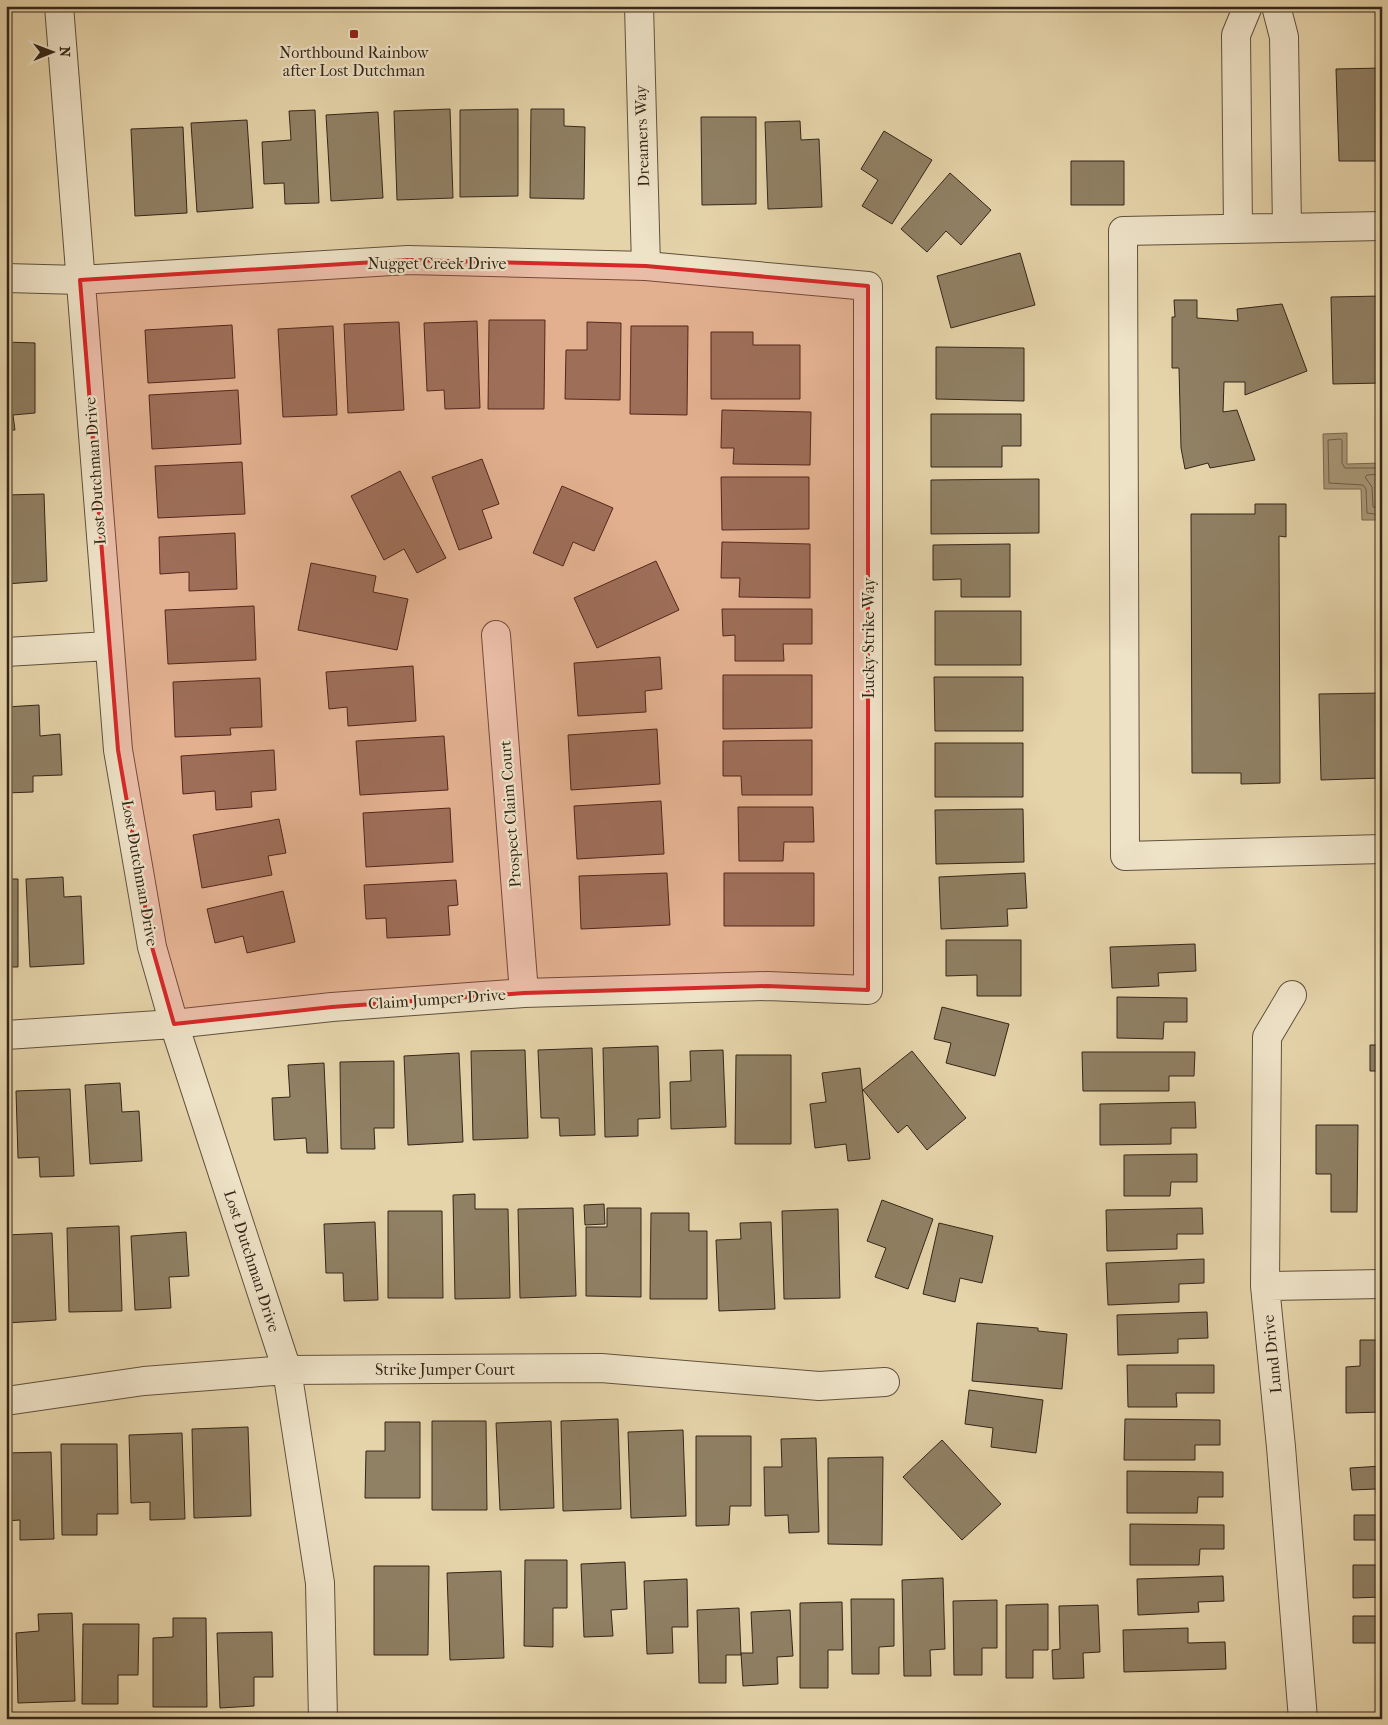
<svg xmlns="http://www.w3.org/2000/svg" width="1388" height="1725" font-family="'IM FELL French Canon',serif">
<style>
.water{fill:#a99878;stroke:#7a6a52}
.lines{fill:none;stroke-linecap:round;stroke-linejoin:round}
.shore{stroke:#6e5f48;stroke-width:1}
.building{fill:#908064;stroke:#342619}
.minor-casing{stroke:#60513d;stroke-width:30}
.minor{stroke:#eee2c7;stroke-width:28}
.marked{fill:#d62828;fill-opacity:0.2;stroke:#d62828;stroke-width:4;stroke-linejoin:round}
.poi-dot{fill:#8f2418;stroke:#eee2c7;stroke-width:2}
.labels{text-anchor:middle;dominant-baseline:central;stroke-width:4.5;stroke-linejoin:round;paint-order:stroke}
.poi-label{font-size:16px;fill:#342619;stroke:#eee2c7}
.street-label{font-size:16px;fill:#342619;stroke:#eee2c7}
</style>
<rect width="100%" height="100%" fill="#e5d3a9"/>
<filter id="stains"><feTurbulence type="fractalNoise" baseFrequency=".004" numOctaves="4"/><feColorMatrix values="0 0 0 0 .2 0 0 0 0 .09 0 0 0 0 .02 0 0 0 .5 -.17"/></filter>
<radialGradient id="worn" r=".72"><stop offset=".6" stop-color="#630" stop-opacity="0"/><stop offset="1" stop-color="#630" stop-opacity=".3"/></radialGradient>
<path class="water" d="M1347,433V464L1382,463V520H1362L1361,489H1324L1323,434Z"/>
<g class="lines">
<path class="shore" d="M1382,468H1345L1342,463V440L1340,439L1328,440L1329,483L1363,485L1366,489L1367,513L1382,515
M1382,474L1367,475L1365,477L1372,487L1373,507L1382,508"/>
</g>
<path class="building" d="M1382,68V161H1339L1336,69Z
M450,109L453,198L397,200L394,111Z
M518,109V196L460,197V110Z
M531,109H564V126L585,127L584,199L530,198Z
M315,110L319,203L285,204L284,183L264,184L262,142L291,140L289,111Z
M378,112L383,198L331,201L326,115Z
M701,117H756V204L702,205Z
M247,120L253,208L197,212L191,123Z
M800,121L801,140L819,139L822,207L768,209L765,122Z
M183,127L187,213L135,216L131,129Z
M884,131L932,160L892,224L862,206L878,180L861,169Z
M1071,161H1124V205H1071Z
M950,173L991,210L961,245L946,231L927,252L901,229Z
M1020,253L1035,305L951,328L937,276Z
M1382,296V383L1333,384L1331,297Z
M1174,300H1197V318L1238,321L1237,309L1282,304L1307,371L1245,395V382H1224L1223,412L1237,410L1255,460L1210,468L1208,463L1185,469L1181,448L1179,368H1172V317H1175Z
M489,320H545L544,409H488Z
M477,321L480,408L445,409L444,390L427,391L424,323Z
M399,322L404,410L348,413L344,324Z
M587,322L621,323L620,400L565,399L566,350H587Z
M232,325L235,378L148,383L145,330Z
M333,326L337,415L283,417L278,329Z
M631,326H688L687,415L630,414Z
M711,332H753V345H800V399H711Z
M6,342L35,343V413L13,415L15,430H6Z
M936,347L1024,348V401L936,399Z
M238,390L241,444L152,449L149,395Z
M722,410L811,412L810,465L733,464L734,448H721Z
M931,414H1021V446H1002V467H931Z
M482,459L499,504L482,510L492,538L459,550L432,477Z
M242,462L245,514L158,518L155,466Z
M400,471L446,558L417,573L404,549L384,560L351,496Z
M721,477H809V529L722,530Z
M1039,479V533L931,534V480Z
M562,486L613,508L594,551L573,542L563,566L533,553Z
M44,494L47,581L6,584V495Z
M1255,504H1286V537L1279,536L1280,783L1241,784V773H1192L1191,514H1255Z
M235,533L237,589L189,591V572L160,574L159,537Z
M722,542L810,544V598L739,597L740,578H721Z
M1010,544V597H961V579L933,580V545Z
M656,561L679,610L597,648L574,598Z
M311,563L376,576L373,592L408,599L397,650L298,630Z
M254,606L256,660L168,664L165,610Z
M722,609H812V644H783L784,661H735V635L723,636Z
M935,611H1021V665H935Z
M660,657L662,689L645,691L646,712L578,716L574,663Z
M413,666L416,721L348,726L347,707L329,709L326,672Z
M723,675H812V728L723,729Z
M934,677H1023V731H935Z
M260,678L262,727L230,728L231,735L175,737L173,682Z
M1382,693V778L1321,780L1319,694Z
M39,705L40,736L60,734L62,775L33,776V792L6,793V707Z
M657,729L660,784L571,790L568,735Z
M444,736L448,790L360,795L356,741Z
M812,740V795H742L741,776H723V741Z
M935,743H1023V797H935Z
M274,750L276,790L251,792L252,807L216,810L215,791L183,794L181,756Z
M661,801L664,854L577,859L574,806Z
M738,807H813L814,842H784L783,861H739Z
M450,808L453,862L366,867L363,813Z
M1023,809L1024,862L936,864L935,810Z
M279,819L286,853L268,856L272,875L202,888L193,835Z
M667,873L670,925L581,929L579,876Z
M724,873H814V926H724Z
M1025,873L1027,908L1007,909L1008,926L941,929L939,877Z
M63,877L64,897L81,896L84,964L30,967L26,879Z
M6,879H18V967H6Z
M456,880L458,905L448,906L450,935L387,938L386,918L366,919L364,885Z
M283,891L295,942L247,953L243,936L215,943L207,909Z
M946,940H1021V996H977V975L946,976Z
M1195,944L1196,971L1158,973L1159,986L1112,988L1110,947Z
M1117,997L1187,998V1022H1164L1163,1039L1117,1038Z
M942,1007L1009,1024L995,1076L946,1063L951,1043L934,1039Z
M1370,1045H1382V1071H1370Z
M658,1046L660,1118L638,1119V1136L605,1137L603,1048Z
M592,1048L595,1135L560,1136L559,1118H541L538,1050Z
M525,1050L528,1138L473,1140L471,1051Z
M723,1050L726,1127L671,1129L670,1082L691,1081L690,1051Z
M912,1051L966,1118L927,1150L907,1125L898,1133L863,1090Z
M1082,1052H1195L1194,1076H1169V1091H1083Z
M459,1053L463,1142L408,1145L404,1056Z
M736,1055H791V1144H735Z
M394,1061V1128H374L375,1149H341L340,1062Z
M324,1063L328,1153H307L306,1138L274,1140L272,1098L290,1097L288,1065Z
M860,1068L870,1159L848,1161L846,1144L815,1148L810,1104L826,1102L822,1073Z
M120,1083L122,1112L139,1111L142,1161L90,1164L85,1085Z
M70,1089L74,1176L40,1177L39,1157L18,1158L16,1091Z
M1195,1102L1196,1128H1171V1144L1100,1145V1104Z
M1316,1125H1358L1357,1212H1331V1174H1316Z
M1379,1134H1382V1207H1379Z
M1197,1154V1182H1171L1170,1196H1124V1155Z
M475,1194V1209H508L510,1298L455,1299L453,1195Z
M882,1200L933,1219L908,1289L875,1277L886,1248L867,1241Z
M604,1204L605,1224L585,1225L584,1205Z
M573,1208L576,1296L520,1298L518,1209Z
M607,1208H641V1297L586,1296V1227H607Z
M1202,1208L1203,1234H1177V1249L1107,1251L1106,1210Z
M838,1209L840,1298L784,1299L782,1211Z
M388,1211H442L443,1298H388Z
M651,1213H689V1231H707V1299H650Z
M375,1222L378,1300L344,1301L343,1273H326L324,1224Z
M771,1222L775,1309L719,1311L716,1240L741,1239L740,1223Z
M939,1223L993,1236L982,1283L960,1278L955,1302L923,1294Z
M119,1226L122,1311L69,1312L67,1228Z
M186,1232L189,1276L169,1277L171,1308L135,1310L131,1236Z
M52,1233L56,1320L6,1323V1235Z
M1204,1259V1283L1179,1284V1302L1108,1305L1106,1263Z
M1207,1312L1208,1338L1178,1339V1353L1118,1355L1117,1315Z
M977,1323L1038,1328V1331L1067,1334L1062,1389L972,1381Z
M1360,1340H1382V1412L1346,1413V1367L1360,1366Z
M1127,1365H1214V1393H1176L1177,1407H1128Z
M969,1390L1043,1400L1036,1453L991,1447L993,1428L965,1424Z
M618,1419L621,1509L563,1511L561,1421Z
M1125,1419L1220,1420V1445H1195V1460H1124Z
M432,1421H486L487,1510H432Z
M551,1421L554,1508L500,1510L496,1423Z
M385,1422H420V1498H365L366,1451H385Z
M248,1427L251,1516L194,1518L192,1429Z
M683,1430L686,1516L631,1518L628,1432Z
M182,1433L185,1519L150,1520V1502L131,1503L129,1435Z
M696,1436H751V1506H730L729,1525L696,1526Z
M816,1438L819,1532L789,1533L788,1515L765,1516L764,1467H782L781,1439Z
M942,1440L1001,1504L962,1540L903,1477Z
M61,1444H117L118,1514H97V1535H62Z
M51,1452L54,1539L20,1540V1520L6,1521V1453Z
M883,1457L882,1545L828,1544V1458Z
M1382,1466V1505H1377L1376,1489L1352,1490L1350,1468Z
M1127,1471L1223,1472V1497H1198L1197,1513H1127Z
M1354,1515H1382V1553L1381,1540H1354Z
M1130,1524L1224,1525V1549H1200L1199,1565H1130Z
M525,1560H567V1608H553V1647L524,1646Z
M625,1562L627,1609L611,1610L613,1636L584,1637L581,1564Z
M1353,1565H1382V1597L1353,1598Z
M374,1566H429L428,1655H374Z
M501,1571L504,1658L450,1660L447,1573Z
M1223,1576L1224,1601L1198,1602L1199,1612L1138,1615L1137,1579Z
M943,1578L945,1649L930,1650L931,1676H904L902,1580Z
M687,1579L688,1627H672L673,1653L647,1654L644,1581Z
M851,1599H894V1646L879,1647V1674H852Z
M997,1600V1648H982V1675H954L953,1601Z
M842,1602L843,1650H828V1688H800V1603Z
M1048,1604V1650H1033V1678H1006V1605Z
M1098,1605L1100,1652L1083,1653L1084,1678L1053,1679L1052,1650L1060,1649L1059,1606Z
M739,1608L741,1655H726V1683H699L697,1610Z
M790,1610L793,1656L777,1657L778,1684L743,1686L741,1653H753L751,1612Z
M72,1613L75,1701L18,1703L16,1633L39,1631L38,1614Z
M1353,1616H1382V1643H1353Z
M173,1618H206L207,1707H153V1638L173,1637Z
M83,1624H139L138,1675H118V1704H82Z
M1188,1628V1643L1225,1642L1226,1669L1124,1672L1123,1630Z
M272,1632L273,1677H254V1706L220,1708L217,1633Z"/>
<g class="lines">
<defs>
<path id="minor" d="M59,6L118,750L152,947L174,1024L287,1370L320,1583L323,1719
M639,6L646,266
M1276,6L1284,37L1287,228
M1382,226L1123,231L1125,856L1382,849
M1238,229L1236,35L1248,6
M6,278L80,280L408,260L646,266L868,286V990L767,986L524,993L332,1007L174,1024L6,1035
M496,635L524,993
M6,652L108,646
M1292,995L1267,1037L1265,1286L1281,1447L1303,1719
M1265,1286L1382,1284
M6,1401L144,1381L287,1370L601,1368L819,1386L885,1382"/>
</defs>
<use href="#minor" class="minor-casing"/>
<use href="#minor" class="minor"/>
</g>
<path class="marked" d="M408,260L646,266L868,286V990L767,986L524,993L332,1007L174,1024L152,947L118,750L80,280Z"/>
<rect class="poi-dot" x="349" y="29" width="10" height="10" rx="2.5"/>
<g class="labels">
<g class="poi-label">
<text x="354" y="52">Northbound Rainbow<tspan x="354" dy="18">after Lost Dutchman</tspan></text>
</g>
<g class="street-label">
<text transform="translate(642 136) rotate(-92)">Dreamers Way</text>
<text x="437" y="263">Nugget Creek Drive</text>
<text transform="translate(95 471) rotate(-94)">Lost Dutchman Drive</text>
<text transform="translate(868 638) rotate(-90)">Lucky Strike Way</text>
<text transform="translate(510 814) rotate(-94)">Prospect Claim Court</text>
<text transform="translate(140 873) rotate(80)">Lost Dutchman Drive</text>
<text transform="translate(437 999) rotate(-4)">Claim Jumper Drive</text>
<text transform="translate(252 1261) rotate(72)">Lost Dutchman Drive</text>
<text transform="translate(1272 1354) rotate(-96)">Lund Drive</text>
<text x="445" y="1369">Strike Jumper Court</text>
</g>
</g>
<rect width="1388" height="1725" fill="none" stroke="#e5d3a9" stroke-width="25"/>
<rect x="8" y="8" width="1373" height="1710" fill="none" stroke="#342619" stroke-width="2.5"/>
<rect x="12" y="12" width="1363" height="1700" fill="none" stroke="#342619"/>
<g transform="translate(52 52) rotate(89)" stroke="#eee2c7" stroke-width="4" paint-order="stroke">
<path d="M0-4L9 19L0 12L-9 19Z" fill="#342619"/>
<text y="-8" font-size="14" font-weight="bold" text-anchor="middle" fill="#342619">N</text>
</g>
<rect width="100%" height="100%" filter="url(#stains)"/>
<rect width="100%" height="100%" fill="url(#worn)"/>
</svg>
